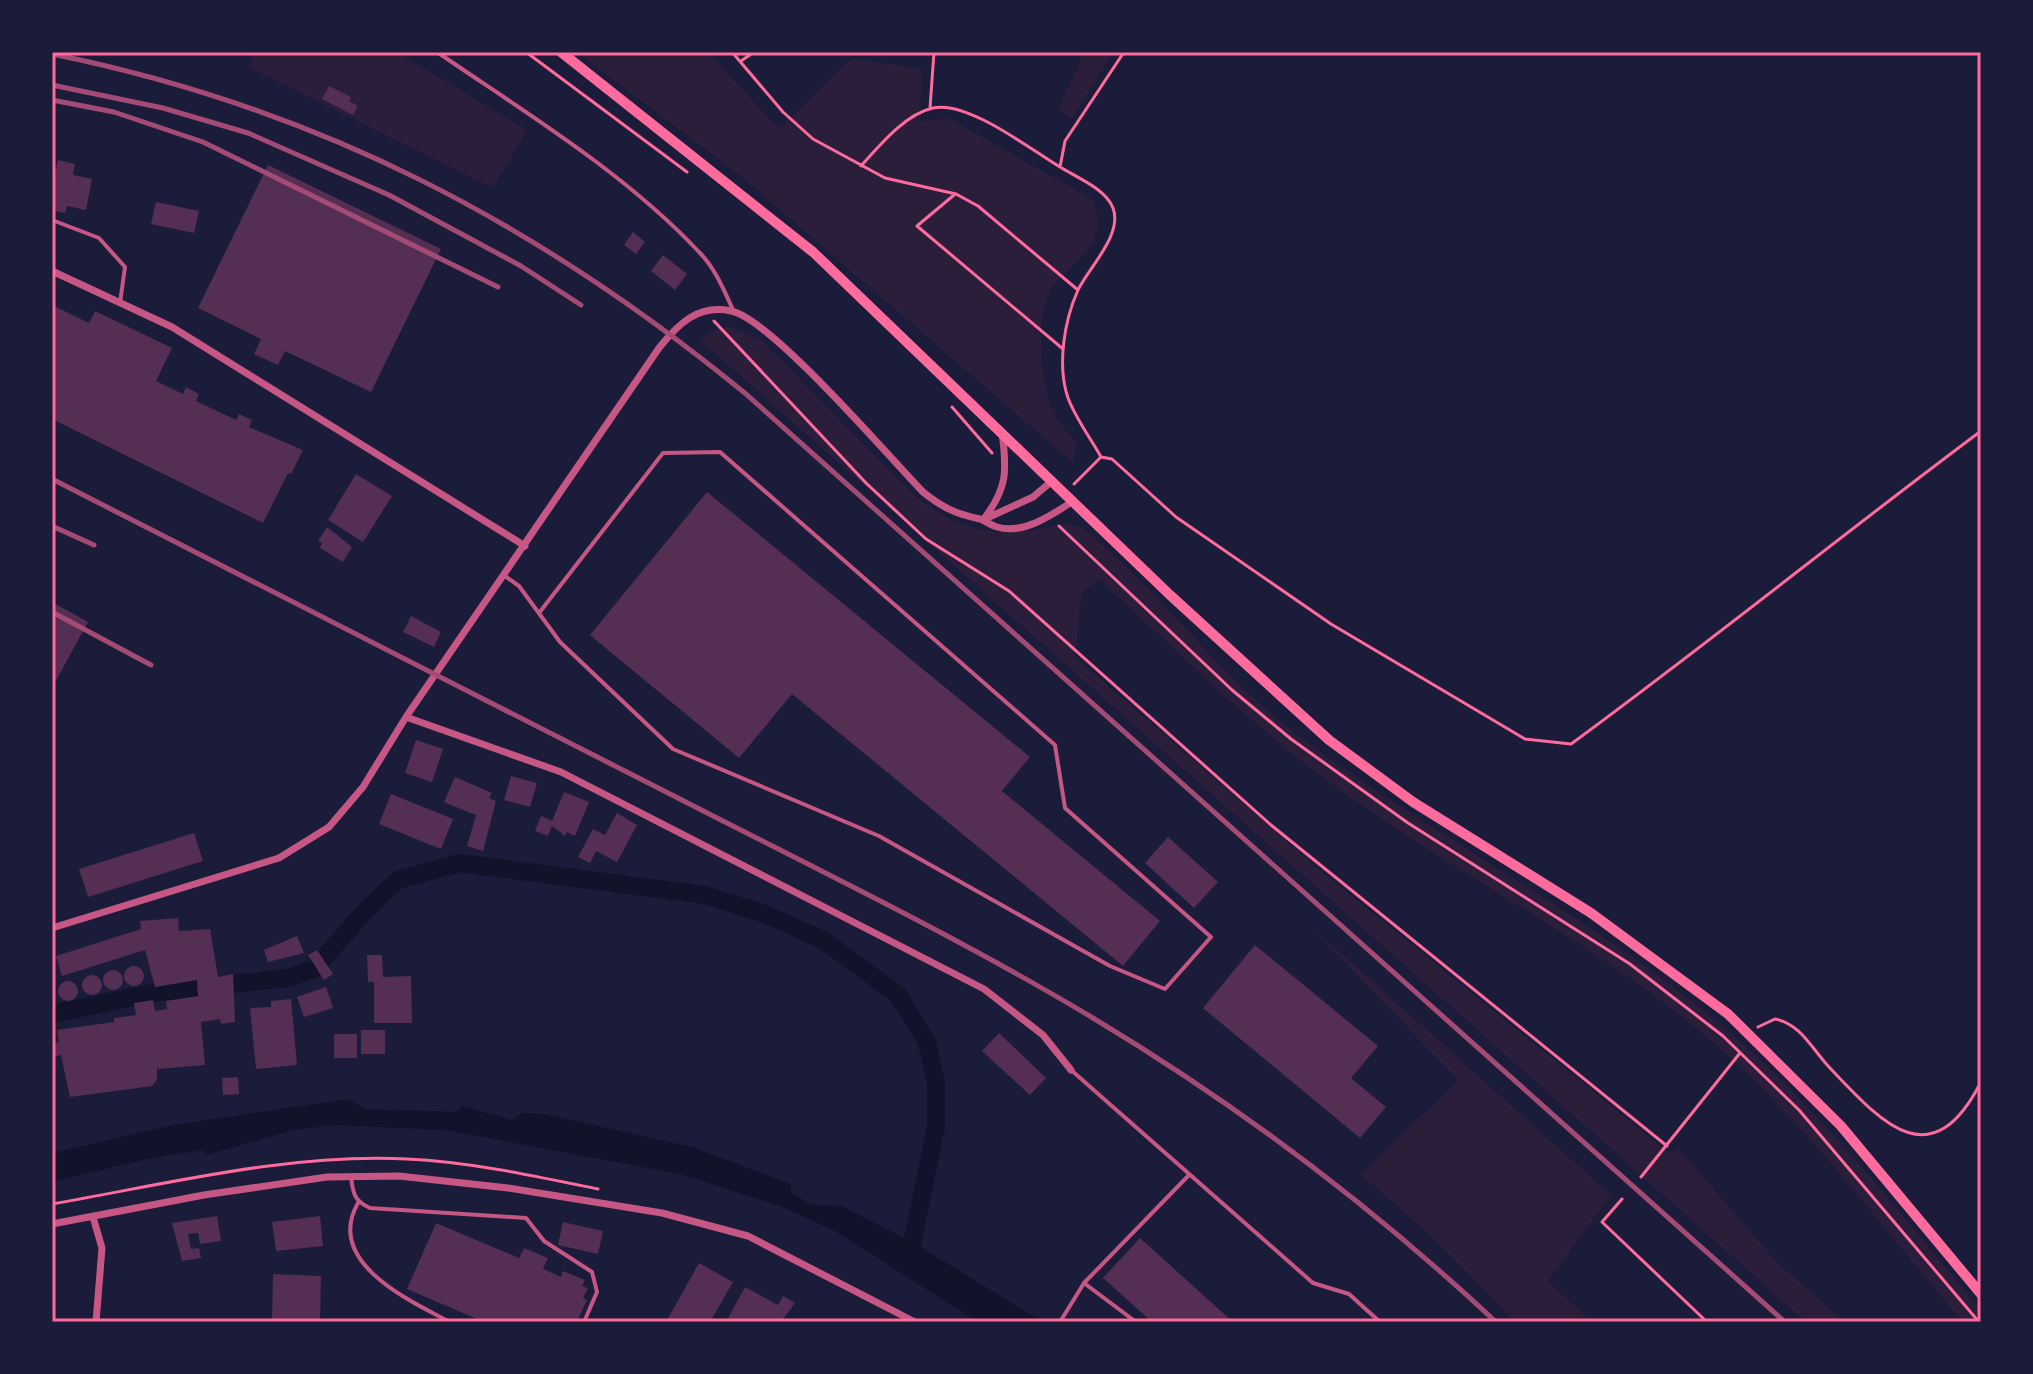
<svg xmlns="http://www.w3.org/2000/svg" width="2033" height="1374" font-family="Arial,sans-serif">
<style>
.green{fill:#2a1e3b}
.water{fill:#12122b}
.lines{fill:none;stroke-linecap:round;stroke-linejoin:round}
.canal{stroke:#12122b;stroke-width:18}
.building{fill:#542f53}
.path{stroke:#ff6b9d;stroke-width:3}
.service{stroke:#c65784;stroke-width:4}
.minor{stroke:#c65784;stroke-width:7}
.secondary{stroke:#ff6b9d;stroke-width:10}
.rail{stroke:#a44b75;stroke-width:5}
.neatline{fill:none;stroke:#ff6b9d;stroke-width:3}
</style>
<rect width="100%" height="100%" fill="#1b1b3a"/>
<path class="green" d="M253,52H397L527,130L493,188L250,68Z
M576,52H708L779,129L851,58L922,69L920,121L949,118L1092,199C1116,250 1060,263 1047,299C1036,327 1042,381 1052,409C1057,421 1069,434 1077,444L1073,463L742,177Z
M1081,52H1114L1071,119L1058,109L1081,60Z
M730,326L762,341L915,496C952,525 984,538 1032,530C1048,528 1065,521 1081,527C1158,588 1216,672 1294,732C1429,834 1581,910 1712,1017C1815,1101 1896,1209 1981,1310V1322H1963C1880,1226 1806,1122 1709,1039C1591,938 1449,872 1325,779C1244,719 1173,647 1099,579L1082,593L1075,657L1321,871L1669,1153L1679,1149L1778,1263L1845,1322H1806L699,339L714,330Z
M1303,919L1611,1195L1548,1281L1592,1322H1515L1425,1230L1361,1175L1458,1080Z"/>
<path class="water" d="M348,1099L366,1109L456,1112L463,1106L512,1120L522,1113L544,1114L692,1147L791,1184V1192L811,1205L842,1206L912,1242L1043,1322H978L835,1231L780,1206L680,1174L446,1130L331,1125L290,1131L206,1155L203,1150L147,1159L52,1182V1153L173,1125Z"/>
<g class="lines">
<path class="canal" d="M52,1014L152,993L288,978L314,969L368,908L398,880L459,863L705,895L765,914L823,940L898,995L927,1042L936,1082V1127L908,1263"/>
</g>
<path class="building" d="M329,86L351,97L349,101L358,106L353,115L322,99Z
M58,160L75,164L73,175L92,179L86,210L67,206L65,213L52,210V169L56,170Z
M268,165L441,249L371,392L285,351L278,365L254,354L261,339L198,308Z
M156,202L199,211L194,233L151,224Z
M633,232L645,242L636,254L624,245Z
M663,255L687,274L675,290L651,271Z
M52,305L89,323L95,311L172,348L156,381L183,394L186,387L199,394L196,401L236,420L239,414L252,420L249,427L303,450L291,474L288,473L263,523L52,419Z
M356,474L392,496L363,542L328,520Z
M707,492L1030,757L1002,791L1160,921L1123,966L792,694L739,758L590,635Z
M327,527L352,547L343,562L320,548L322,543L318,541Z
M52,602L88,622L52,688Z
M411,616L441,632L434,647L403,632Z
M416,740L443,749L432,782L405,773Z
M511,776L537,783L530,807L504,800Z
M455,777L492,793L489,798L496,801L483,851L467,846L476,815L444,802Z
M564,792L589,802L575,836L567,832L565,836L552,826L548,836L535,831L541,816L552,821Z
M391,794L453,819L441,849L379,824Z
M617,813L637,825L617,862L596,851L590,863L578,857L593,829L605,835Z
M194,833L203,861L88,897L79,869Z
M1168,837L1218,882L1194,908L1145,863Z
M178,918L179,931L210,929L218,977L233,974L235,1022L221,1024L220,1019L201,1022L205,1065L158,1069L157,1066V1080L152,1086L70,1097L61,1055L54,1057L52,1043L59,1042L57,1030L114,1022V1018L136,1015L134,1003L153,1000L155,1011L167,1009L166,1001L198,996L197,980L155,987L145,950L62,976L56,956L141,929L140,921Z
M297,936L304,953L268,962L264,950Z
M1255,945L1378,1046L1351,1078L1386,1107L1360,1138L1203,1008Z
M317,950L333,974L324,980L308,955Z
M367,955H382L383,977L411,976L412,1023H374V982H368Z
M124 976a10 10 0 1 1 20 0a10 10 0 1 1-20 0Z
M103 980a10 10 0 1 1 20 0a10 10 0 1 1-20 0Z
M82 985a10 10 0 1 1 20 0a10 10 0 1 1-20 0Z
M58 991a10 10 0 1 1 20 0a10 10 0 1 1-20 0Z
M326,987L333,1008L304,1017L297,997Z
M291,999L297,1065L256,1069L250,1008L271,1007V1001Z
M361,1030H385V1054H361Z
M999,1033L1046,1078L1030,1095L982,1051Z
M334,1034H357V1058H334Z
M238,1077L239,1094L223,1095L222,1078Z
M217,1216L221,1241L200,1244L198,1233L188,1234L191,1249L199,1248L201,1258L182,1261L172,1223Z
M320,1216L323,1246L276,1251L272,1222Z
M563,1222L603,1231L598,1254L558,1245Z
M436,1223L519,1258L524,1248L548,1258L543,1269L561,1277L563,1271L585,1280L582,1286L588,1288L583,1298L587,1300L577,1322H484L407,1289Z
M1140,1238L1233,1322H1152L1103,1278Z
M699,1263L733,1282L710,1322H666Z
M273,1274L321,1276L320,1322H272Z
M745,1287L778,1305L783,1296L795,1303L781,1322H726Z"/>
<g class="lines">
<path class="path" d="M526,52L687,172
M732,52L783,112L813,139L885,178L956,194L978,206L1078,290
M741,61L754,52
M930,108L934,52
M861,166C879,146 905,114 933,108C967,100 1030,149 1060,167
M954,195L917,226L1063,349
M714,321L866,483L926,539L1009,591L1271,825L1667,1146
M952,407L992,453
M1101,457C1091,439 1076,419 1068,398C1057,366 1064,321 1078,290C1089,267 1123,235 1113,208C1106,189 1076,177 1060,167L1065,141L1124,52
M1074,484L1101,457L1112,459L1176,517L1331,624L1525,739L1571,744C1710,642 1843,534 1981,431
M1059,526L1232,690L1291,739L1408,823L1630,964L1723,1036L1799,1110L1979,1322
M1758,1027L1775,1019C1801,1024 1812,1049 1829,1067C1882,1123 1931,1179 1981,1082
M1641,1177L1740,1053
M1622,1199L1602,1222L1707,1322
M52,1204C167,1184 289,1153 407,1159C471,1162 535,1176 598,1189"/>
<path class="service" d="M437,52C526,113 625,173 699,252C715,268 724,290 733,310
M52,220L99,238L125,267L120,303
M505,576L519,586L560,642L673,749L879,836L1110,966L1165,989L1211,937L1065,808L1055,745L720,452L663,453L539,613
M1071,1070L1313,1283L1349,1294L1380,1322
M351,1177C353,1193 354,1201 370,1208L526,1218L544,1241L592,1272L597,1292L584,1322
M358,1203C324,1262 410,1301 450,1322
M1084,1283L1136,1322
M1060,1322L1084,1283L1189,1175"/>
<path class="minor" d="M52,271L172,327L525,546
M985,519L1033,497L1052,481
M983,520C1008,488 1007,470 1002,432
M406,717L561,772L984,989L1043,1035L1071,1070
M52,928L279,858L329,827L363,787L406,717L659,348C678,324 698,304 731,311C770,318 889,457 923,492C943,508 956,514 980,519C986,521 990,525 997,527C1023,535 1052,515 1073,501
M93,1217L102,1248L96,1322
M52,1224L204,1195L327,1177L399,1176L508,1188L662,1213L748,1236L915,1322"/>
<path class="secondary" d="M561,52L813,252L1170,595L1329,740L1413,802L1591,913L1728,1014L1841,1126L1981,1294"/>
<path class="rail" d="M52,54C319,108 537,223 746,394L1785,1322
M52,85L163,108L248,133L389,195L521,266L581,305
M52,100L114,112L203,142L498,287
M52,479C260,586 468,691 676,797C816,869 958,937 1093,1018C1238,1105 1373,1207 1496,1322
M52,526L94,545
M52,612L151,665"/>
</g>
<rect width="2033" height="1374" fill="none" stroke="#1b1b3a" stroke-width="108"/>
<rect x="54" y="54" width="1925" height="1266" class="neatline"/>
</svg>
